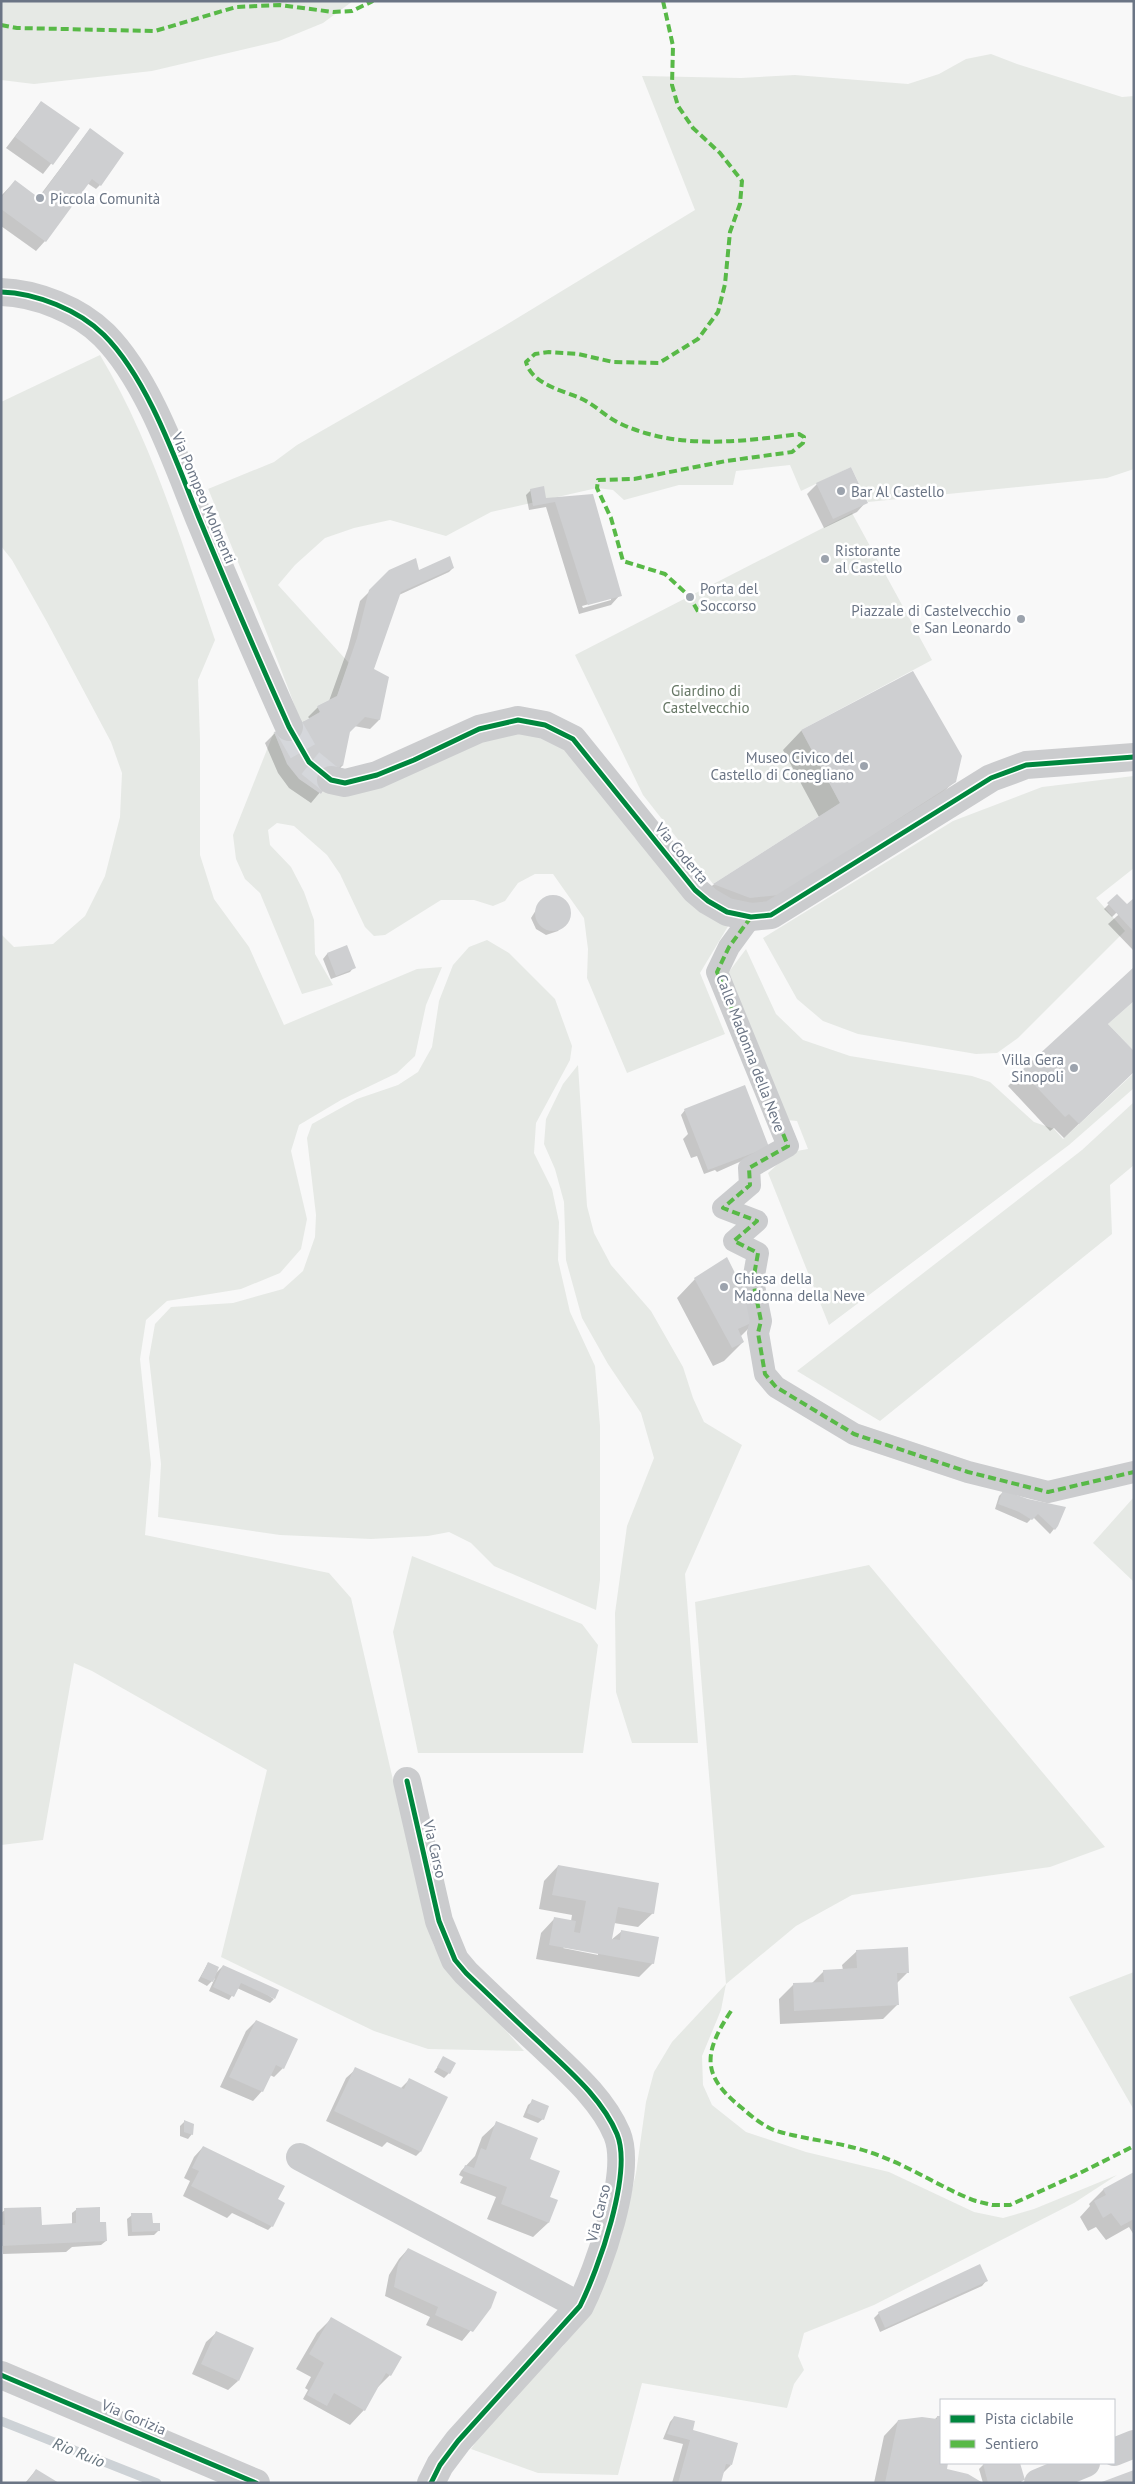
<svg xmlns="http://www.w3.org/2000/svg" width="1135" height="2484" font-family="'PT Sans',sans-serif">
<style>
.green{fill:#e6e9e5}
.shadow{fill:#0003;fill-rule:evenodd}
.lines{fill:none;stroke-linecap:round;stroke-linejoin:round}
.stream{stroke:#cdd2d6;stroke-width:9}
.building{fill:#cecfd1}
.minor-tunnel{stroke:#d5d7db;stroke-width:28;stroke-dasharray:28 14;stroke-linecap:butt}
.pedestrian{stroke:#cbccce;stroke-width:22}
.minor{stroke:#cbccce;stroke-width:28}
.quiet{stroke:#58b947;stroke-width:4;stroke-dasharray:8 4;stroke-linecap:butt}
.cycleway-casing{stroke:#fff;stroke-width:8}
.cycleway{stroke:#00873e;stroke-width:5}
.poi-dot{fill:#9ca3ad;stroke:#fff;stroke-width:2}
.labels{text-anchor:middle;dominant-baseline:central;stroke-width:5;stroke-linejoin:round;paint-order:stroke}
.poi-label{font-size:15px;fill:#6b7585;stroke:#fff;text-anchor:start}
.street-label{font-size:15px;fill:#6b7585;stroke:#fff}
.park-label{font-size:15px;fill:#667765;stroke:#fff}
.water-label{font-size:16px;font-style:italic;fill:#67757f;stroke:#fff}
</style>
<rect width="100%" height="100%" fill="#f8f8f8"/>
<path class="green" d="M1,1H353L323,23L279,41L152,71L34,84L1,80Z
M991,54L1017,64L1122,97L1134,96V469L1107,478L868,502L851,467L801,491L790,465L736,471L733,485H679L624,500L613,490L597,488L491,512L446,536L390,520L354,528L325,538L295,565L278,585L349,663L337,696L317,706L320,712L301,723C272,643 239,565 207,486L208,489L274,462L297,445L501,328L695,210L642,76L741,78L795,75L908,84L939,74L966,59Z
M100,355C153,443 182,544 215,640L198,680L200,740V855L214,899L249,947L284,1025L417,969L442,967L426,1005L415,1056L397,1073L341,1100L299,1125L291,1151L307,1219L301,1249L280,1273L241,1289L167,1301L146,1320L140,1359L151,1464L145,1535L329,1573L351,1598L426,1923L434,1946L444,1961L524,2051L428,2049L374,2031L221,1957L267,1770L92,1671L74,1663L43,1840L1,1845V934L14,947L53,944L85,916L105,876L120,817L122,773L111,742L47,622L12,560L1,546V402Z
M852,513L932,660L801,730L840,803L713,884L643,795L575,655Z
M274,732C288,766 290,773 321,794L325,789L484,740L520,733L546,736L563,746L730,923L700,973L725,1034L627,1073L587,978L588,949L584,918L553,874H535L518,883L505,901L493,906L474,900H441L385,935L374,936L365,927L340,874L327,855L294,826L277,823L268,830L270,845L291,867L304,892L314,920L315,954L333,985L302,994L260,893L245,879L236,859L233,835Z
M1134,776V868L1096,898L1125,931L1018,1038L997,1053L976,1054L858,1034L823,1021L797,999L763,938L953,821L1042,787Z
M487,940L509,953L555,999L572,1046L570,1060L536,1123L534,1153L552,1189L559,1222L558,1260L570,1312L595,1366L600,1426V1580L596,1610L494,1566L471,1543L449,1532L428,1536L371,1539L280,1535L158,1517L161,1464L149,1358L155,1324L171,1307L233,1303L283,1289L303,1271L315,1237L316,1215L307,1138L312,1124L357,1099L398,1085L418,1072L432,1047L439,1001L453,965L469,947Z
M746,949L776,1014L803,1040L850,1056L972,1076L990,1082L1034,1122L1054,1129L1063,1139L1134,1073V1088L1069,1145L829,1325L768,1173L791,1152L808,1149L797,1121L786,1120L728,973Z
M1134,1001V1051L1108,1024Z
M578,1065L587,1206L594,1233L611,1265L651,1311L683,1367L693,1398L704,1422L742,1445L685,1574L698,1743H632L616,1692L615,1613L627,1526L654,1458L641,1413L608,1364L582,1318L566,1260L564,1202L555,1169L544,1144L546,1119L563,1084Z
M1134,1102V1165L1110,1185L1112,1234L880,1421L797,1371L1082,1150Z
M1134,1497V1582L1093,1543Z
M412,1556L582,1624L598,1645L583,1753H418L393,1632Z
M869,1565L1105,1847L1050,1867L852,1895L796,1926L726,1984L721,2010L702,2056L703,2085L712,2105L746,2132L806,2152L889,2172L974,2212L1003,2218L1034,2209L1117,2175L1074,2203L874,2305L804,2333L798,2356L804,2370L794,2384L787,2408L642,2383L618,2475L538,2473L471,2449L497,2412L563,2346L596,2297L621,2237L636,2173L646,2102L654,2072L672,2042L726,1984L695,1602Z
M1134,1972V2110L1069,1997Z"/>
<path class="shadow" d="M41,102L78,129L43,174L6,148Z
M90,129L100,185L96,189L87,183L45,241L36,251L1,226V196L15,181L38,198Z
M817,484L866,502L857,512L824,528L807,494Z
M531,490L545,499L555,498L620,595L611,605L579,614L546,507L529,510L526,495ZM611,598V600L583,608L582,606Z
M453,568L449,572L399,595L373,670L388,678L379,720L370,729L354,726L349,731L342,766L311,803L289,788L278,773L265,743L275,733L310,719L308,717L318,707L329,701L348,648L360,601L380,581L418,572Z
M913,672L955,781L935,800L761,913L695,902L713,885L819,817L783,750L801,731Z
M553,896L561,898L567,904L570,916L558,931L546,935L536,929L531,918L541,902Z
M1117,896L1125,904L1112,917L1104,909Z
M1134,901V949L1133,950L1108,924Z
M346,947L354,967L350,972L331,979L323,959L327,954Z
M1107,1025L1134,1071L1064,1138L1054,1128L1050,1131L1008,1086L1022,1072Z
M685,1110L764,1151L717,1172L715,1170L704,1174L697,1156L691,1158L683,1139L688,1134L681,1115Z
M695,1279L757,1320L740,1337L743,1342L724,1361L713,1366L677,1298Z
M1003,1492L1027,1500L1064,1508L1054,1529L1050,1534L1033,1517L1027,1523L995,1509L999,1496Z
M558,1866L653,1913L638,1927L614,1923L611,1940L622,1931L653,1963L639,1977L536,1959L541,1933L555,1918L571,1921L572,1915L539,1909L544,1881ZM565,1946L598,1952V1955L563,1948Z
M857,1951L908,1972L897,1983L898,2004L883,2019L780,2024L779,1999L793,1985L811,1984L824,1971L843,1970L842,1965Z
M208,1963L215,1974L223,1966L274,1999L270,2003L237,1988L229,2000L209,1991L215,1978L207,1986L198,1981Z
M256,2021L283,2068L274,2077L270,2075L262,2091L253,2101L220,2087L246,2031Z
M444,2058L449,2073L444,2078L434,2072Z
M356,2069L400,2089L409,2080L420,2152L416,2156L387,2142L382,2147L326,2121L346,2078Z
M533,2101L543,2119L538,2123L523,2117L528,2105Z
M185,2121L192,2134L188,2139L180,2136V2126Z
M497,2123L528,2160L548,2197L556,2201L548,2223L533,2237L487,2219L496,2197L460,2183L463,2177L459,2175L461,2171L475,2156L482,2137Z
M203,2147L277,2200L272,2226L268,2230L232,2213L227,2218L183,2196L190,2181L184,2178L194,2157Z
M1134,2174V2235L1129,2227L1106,2240L1096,2227L1088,2231L1080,2217L1090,2206L1089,2204L1103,2190Z
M77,2209L99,2223L106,2241L101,2245L72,2247L66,2252L3,2254L1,2213L5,2210L41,2226L72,2225V2213Z
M132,2215L159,2230L154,2235L128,2236L127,2219Z
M408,2249L490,2307L462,2341L426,2325L430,2317L385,2296L389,2275L399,2259Z
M979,2266L986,2281L982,2286L880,2332L874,2318L879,2313Z
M331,2319L400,2358L390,2375L375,2390L364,2410L350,2425L303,2399L308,2390L305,2388L311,2377L296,2369L317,2333Z
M216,2333L238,2381L228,2390L192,2374L206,2342Z
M674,2417L690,2434L731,2465L722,2474L719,2483H672L683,2444L663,2439L670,2422Z
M937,2417L941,2418V2463H947L946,2470L980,2483H874L884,2436L898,2421L934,2420Z
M992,2463H1019L1023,2480L1020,2483H983L979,2469L983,2465Z
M36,2470L57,2483H25Z"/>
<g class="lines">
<path class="stream" d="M1,2421L157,2483"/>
</g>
<path class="building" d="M41,101L80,128L53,165L15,137Z
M90,128L124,153L101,186L92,179L46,242L1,209V198L15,180L39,198Z
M851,467L868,503L833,519L816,483Z
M544,486L546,498L593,494L622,596L588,605L555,502L533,506L530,489Z
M450,556L454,568L401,592L374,669L389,677L380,720L365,717L350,732L343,766L341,765L321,794L299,779L287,764L274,732L301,723L320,712L317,706L337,696L357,638L369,590L389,570L416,558L419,570Z
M913,671L962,756L956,782L780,895L750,898L713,884L840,803L801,730Z
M1117,894L1127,904L1134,898V932L1107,903Z
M535 913a18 18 0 1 1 36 0a18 18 0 1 1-36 0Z
M347,945L356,968L336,976L327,953Z
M1134,967V1001L1108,1024L1134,1051V1072L1079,1124L1069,1114L1065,1117L1021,1071Z
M745,1085L769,1147L708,1170L684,1109Z
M727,1257L736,1275L742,1272L753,1296L758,1320L738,1329L744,1342L732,1348L694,1278Z
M1003,1490L1028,1499L1066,1507L1058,1526L1055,1530L1038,1514L1032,1520L1019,1512L998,1504Z
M558,1865L659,1883L654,1914L618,1907L612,1939L620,1940L621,1930L659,1937L654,1964L549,1945L554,1917L576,1921L574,1932L580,1933L586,1901L552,1895Z
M908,1947L909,1973H897L899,2005L794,2011L793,1983L824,1982L823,1970L857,1968L856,1950Z
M208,1962L219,1967L213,1982L201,1977Z
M223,1965L279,1990L275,1999L241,1983L234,1997L213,1987Z
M256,2020L298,2039L284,2069L276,2065L263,2092L229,2077Z
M443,2056L456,2063L450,2074L437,2067Z
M355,2067L404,2089L409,2078L448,2097L421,2152L334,2111Z
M532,2099L549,2106L544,2120L527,2113Z
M184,2120L194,2124L193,2135L184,2132Z
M496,2121L538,2138L530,2159L560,2171L550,2197L558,2200L549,2223L501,2204L507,2187L463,2171L465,2165L474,2168L481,2148L486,2150Z
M203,2146L285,2186L278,2199L285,2203L273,2227L191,2186L199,2171L192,2168Z
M1134,2172V2219L1121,2226L1111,2213L1103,2218L1094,2201L1106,2195L1103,2189Z
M41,2207L42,2225L76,2223V2208L100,2207V2222H106L107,2241L1,2246V2225H5L4,2208Z
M131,2213H152L153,2223H160V2231L132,2232Z
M408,2248L497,2292L491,2308L473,2332L435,2315L438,2307L394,2287L398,2264Z
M980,2264L988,2281L885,2328L878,2312Z
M331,2317L402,2357L391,2376L386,2373L365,2411L334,2393L327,2406L307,2395L324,2363L309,2354Z
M216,2331L254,2348L239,2381L201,2364Z
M674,2416L695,2421L693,2430L738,2443L732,2465L726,2464L721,2483H678L690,2440L667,2434Z
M937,2416H941V2463H948L947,2469L968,2474L983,2483H885L898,2420L922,2417L937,2419Z
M986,2463H1020L1025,2480L1014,2483H988L983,2464Z
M36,2469L59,2483H27Z
M1134,2470V2483H1099Z"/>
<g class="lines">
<path class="minor-tunnel" d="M289,727L309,762L331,780"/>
<path class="pedestrian" d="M751,917L729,947L717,972L788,1146L749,1168L750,1185L723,1208L757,1221L734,1241L758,1253L753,1281L761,1321L758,1333L765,1374L776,1387L854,1434L968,1472L1048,1492L1134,1472"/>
<path class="minor" d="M1,292C36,293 79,310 104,335C148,379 176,461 199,518C228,588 258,658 289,727
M331,780L345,783L377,775L479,729L518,720L545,725L573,739L695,890L708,901L727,912L751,917L771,915L991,778L1026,765L1134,757
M407,1781L439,1921L455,1960L466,1973C491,1997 516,2021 541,2044C568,2070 602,2098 617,2134C633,2173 598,2270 580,2306L458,2441L440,2465L431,2483
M300,2157L580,2306
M1,2375L256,2483
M1114,2452L1134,2444
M1038,2483L1086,2463"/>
<path class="quiet" d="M663,1L673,46L672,85L678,106L693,128L720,153L742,181L740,204L730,232L725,284L718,312L698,339L659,363L613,362L578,354L549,352L535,354L526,362C532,384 561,390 580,398C594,404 605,416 619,423C675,450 740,442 799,434L804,437L803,443L792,452L726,461L634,479L598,480L597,488L611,518L623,561L665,574L689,596L699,613
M1,25L17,28L155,31L236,7L280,5L333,12L352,11L373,1
M751,917L729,947L717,972L788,1146L749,1168L750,1185L723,1208L757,1221L734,1241L758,1253L753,1281L761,1321L758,1333L765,1374L776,1387L854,1434L968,1472L1048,1492L1134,1472
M731,2011C704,2052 700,2075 742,2108C752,2117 767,2129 780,2132C813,2141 848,2143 880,2156C913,2168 943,2189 976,2201L992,2205H1010L1076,2175L1134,2146"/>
<defs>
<path id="cycleway" d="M1,292C36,293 79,310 104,335C148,379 176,461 199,518C228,588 258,658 289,727L309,762L331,780L345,783L377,775L414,760L479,729L518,720L545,725L573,739L695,890L708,901L727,912L751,917L771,915L991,778L1026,765L1134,757
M407,1781L439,1921L455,1960L466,1973C491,1997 516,2021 541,2044C568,2070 602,2098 617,2134C633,2173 598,2270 580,2306L458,2441L440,2465L431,2483
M1,2375L256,2483"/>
</defs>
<use href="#cycleway" class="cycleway-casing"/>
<use href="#cycleway" class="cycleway"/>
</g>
<g class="poi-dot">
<circle cx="40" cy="198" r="5"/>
<circle cx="841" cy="491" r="5"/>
<circle cx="825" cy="559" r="5"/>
<circle cx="690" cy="597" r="5"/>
<circle cx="1021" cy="619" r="5"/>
<circle cx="864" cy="766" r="5"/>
<circle cx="1074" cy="1068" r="5"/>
<circle cx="724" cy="1287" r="5"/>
</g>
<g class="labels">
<g class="poi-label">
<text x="50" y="198">Piccola Comunità</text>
<text x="851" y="491">Bar Al Castello</text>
<text x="835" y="550">Ristorante<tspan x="835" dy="17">al Castello</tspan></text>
<text x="700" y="588">Porta del<tspan x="700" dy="17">Soccorso</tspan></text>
<text x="1011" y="610" text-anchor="end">Piazzale di Castelvecchio<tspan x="1011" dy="17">e San Leonardo</tspan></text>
<text x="854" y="757" text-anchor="end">Museo Civico del<tspan x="854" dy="17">Castello di Conegliano</tspan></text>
<text x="1064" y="1059" text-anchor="end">Villa Gera<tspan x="1064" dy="17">Sinopoli</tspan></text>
<text x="734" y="1278">Chiesa della<tspan x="734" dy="17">Madonna della Neve</tspan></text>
</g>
<g class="street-label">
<text transform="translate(204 498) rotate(67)">Via Pompeo Molmenti</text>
<text transform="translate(682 853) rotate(50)">Via Coderta</text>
<text transform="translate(751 1053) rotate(69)">Calle Madonna della Neve</text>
<text transform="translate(435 1849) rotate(77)">Via Carso</text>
<text transform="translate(598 2213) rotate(-76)">Via Carso</text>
<text transform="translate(134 2417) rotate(23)">Via Gorizia</text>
</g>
<g class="park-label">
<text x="706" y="690">Giardino di<tspan x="706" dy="17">Castelvecchio</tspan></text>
</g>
<g class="water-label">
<text transform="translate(79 2452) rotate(22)">Rio Ruio</text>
</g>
</g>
<rect width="1135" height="2484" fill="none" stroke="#6b7585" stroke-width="5"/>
<rect x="940" y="2399" width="175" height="65" fill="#ffffff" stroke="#c4c8ce"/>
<rect x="950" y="2415" width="25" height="8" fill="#00873e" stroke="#c4c8ce"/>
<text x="985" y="2424" font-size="15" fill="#6b7585">Pista ciclabile</text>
<rect x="950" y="2440" width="25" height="8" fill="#58b947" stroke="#c4c8ce"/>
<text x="985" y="2449" font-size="15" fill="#6b7585">Sentiero</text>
</svg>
